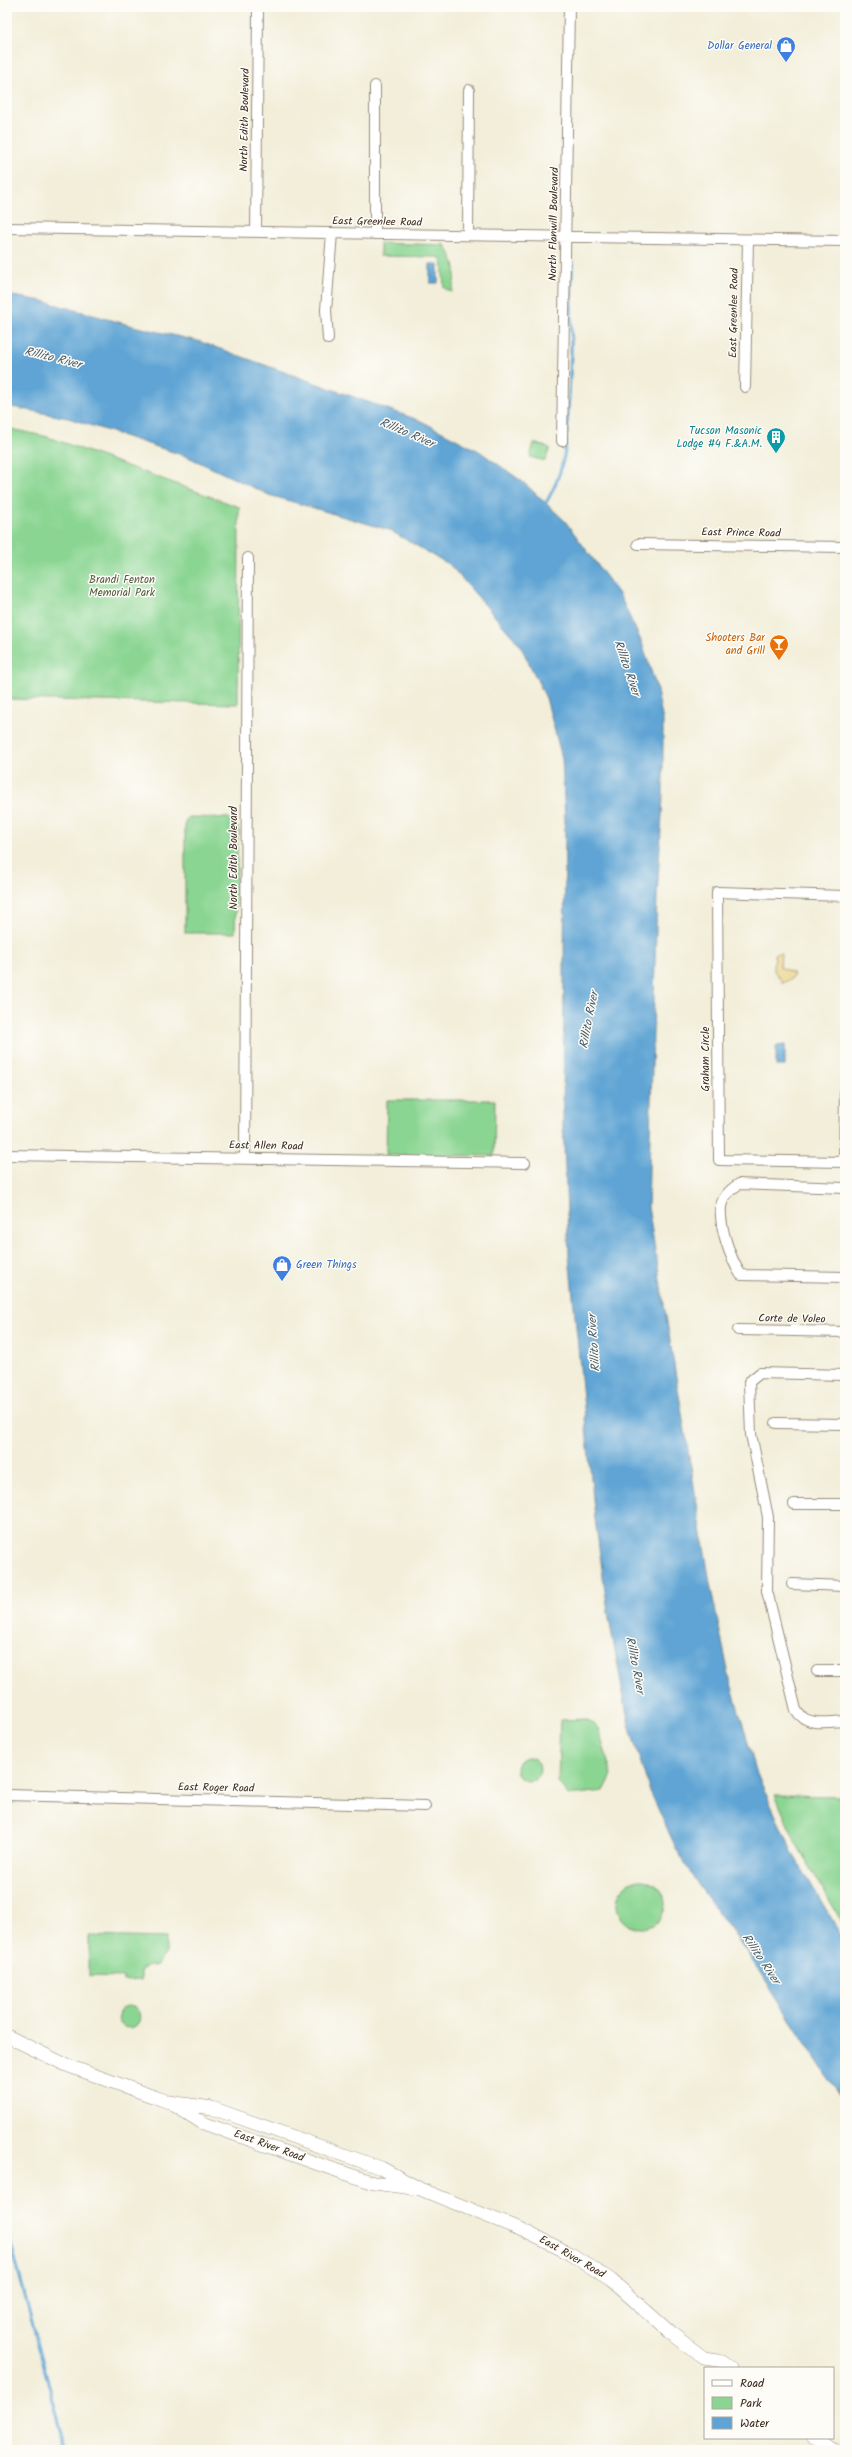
<svg xmlns="http://www.w3.org/2000/svg" width="852" height="2457" font-family="Kalam,sans-serif">
<style>
.green{fill:#8ad592;stroke:#628058}
.sand{fill:#eeda9e;stroke:#94825e}
.water{fill:#5fa4d4;stroke:#4d6779}
.lines{fill:none;stroke-linecap:round;stroke-linejoin:round}
.stream{stroke:#5fa4d4;stroke-width:3}
.minor-casing{stroke:#968c7c;stroke-width:12}
.major-casing{stroke:#968c7c;stroke-width:14}
.minor{stroke:#fff;stroke-width:10}
.major{stroke:#fff;stroke-width:13}
.labels{text-anchor:middle;dominant-baseline:central;stroke-width:3;stroke-linejoin:round;paint-order:stroke}
.shop-label{font-size:11px;fill:#366cbe;stroke:#fdfcf7;text-anchor:end}
.street-label{font-size:11px;fill:#3b2a1e;stroke:#fdfcf7}
.culture-label{font-size:11px;fill:#0d838f;stroke:#fdfcf7;text-anchor:end}
.park-label{font-size:11px;fill:#535d41;stroke:#fdfcf7}
.food-label{font-size:11px;fill:#c56008;stroke:#fdfcf7;text-anchor:end}
.water-label{font-size:12px;font-style:italic;fill:#495b67;stroke:#fdfcf7}
</style>
<rect width="100%" height="100%" fill="#fdfcf7"/>
<filter id="ink" filterUnits="userSpaceOnUse"><feTurbulence type="fractalNoise" baseFrequency=".025" numOctaves="2"/><feDisplacementMap in="SourceGraphic" scale="8" xChannelSelector="R" yChannelSelector="G"/><feConvolveMatrix kernelMatrix="1 2 1 2 8 2 1 2 1" color-interpolation-filters="sRGB"/></filter>
<filter id="wash" filterUnits="userSpaceOnUse"><feTurbulence type="fractalNoise" baseFrequency=".012" numOctaves="4" result="noise"/><feDisplacementMap in="SourceGraphic" scale="16" xChannelSelector="R" yChannelSelector="G"/><feGaussianBlur stdDeviation="0.9" result="paint"/><feColorMatrix in="noise" values="0 0 0 0 0 0 0 0 0 0 0 0 0 0 0 0 0 1.4 0 .05"/><feComposite in="paint" operator="in"/></filter>
<g filter="url(#wash)">
<rect width="100%" height="100%" fill="#f2eed9"/>
<path class="green" d="M380,243L445,245C457,265 457,269 452,292L444,288L442,259L437,257L380,256Z
M7,428L48,437L239,507L238,704L7,699Z
M534,443L550,448L545,461L530,457Z
M189,817L229,818L238,827L235,933H185V821Z
M387,1100H495L494,1156L386,1155Z
M587,1719L598,1728L612,1775L604,1791L568,1795L558,1782L560,1720Z
M516 1769a12 12 0 1 1 24 0a12 12 0 1 1-24 0Z
M775,1795L845,1796V1927L796,1843Z
M617 1904a24 24 0 1 1 48 0a24 24 0 1 1-48 0Z
M89,1936L166,1938V1953L157,1966H149L141,1970V1980L123,1981V1977L89,1976Z
M118 2017a11 11 0 1 1 22 0a11 11 0 1 1-22 0Z"/>
<path class="sand" d="M781,953L780,967L794,974L792,978L783,983C778,975 769,969 775,960L774,954Z"/>
<path class="water" d="M430,264H438V283H430Z
M7,295L43,301L133,326L198,341L421,421L479,451L523,482L565,521L619,594L642,643L656,686L663,721V798L657,895L648,1207L711,1589L730,1680L757,1774L793,1854L845,1941V2104L746,1951L697,1883L676,1848L649,1789L629,1725L609,1619L595,1519L569,1256L563,1124L565,820L562,758L546,698L520,645L450,565L389,530L269,495L188,457L68,418L7,406Z
M785,1045V1066H776V1046Z"/>
<g class="lines">
<path class="stream" d="M567,434L571,356L572,262
M544,506C556,487 565,462 566,440
M7,2229L61,2430V2450"/>
</g>
</g>
<g filter="url(#ink)">
<g class="lines">
<defs>
<path id="minor" d="M7,228L845,241
M256,232L258,7
M375,234V86
M468,235L469,90
M328,339L326,310L332,233
M745,387L748,240
M562,441L569,7
M638,544L845,547
M845,896L717,892L719,1160L844,1162L845,1092
M7,1155L525,1163
M245,1158L248,558
M845,1188L739,1184C731,1189 723,1196 721,1206C719,1226 730,1258 741,1275L845,1277
M738,1330L845,1332
M845,1375L760,1373L749,1382L751,1434L768,1517L767,1591L796,1710C806,1727 827,1722 845,1721
M776,1423L845,1424
M794,1504H845
M792,1584L845,1586
M817,1671H845
M7,1795L425,1806"/>
<path id="major" d="M7,2036L66,2065L149,2095L169,2102L212,2108L381,2168L420,2189L522,2230L571,2254L611,2280L671,2333L704,2358L718,2360L730,2368
M174,2105L203,2123L321,2165L374,2183L412,2188
M814,2438L833,2450"/>
</defs>
<use href="#minor" class="minor-casing"/>
<use href="#major" class="major-casing"/>
<use href="#minor" class="minor"/>
<use href="#major" class="major"/>
</g>
</g>
<defs>
<symbol id="shop-pin" viewBox="-11 -11 22 30"><path d="M0 17L-7.5 6A9.5 9.5 0 1 1 7.5 6Z" fill="#3f7fe0" stroke="#fdfcf7"/><path d="M-5-2.5h2.3a2.7 3.5 0 0 1 5.4 0H5L5.5 6h-11ZM-1.5-2.5h3a1.5 2.3 0 0 0-3 0Z" fill="#fff"/></symbol>
<symbol id="building-pin" viewBox="-11 -11 22 30"><path d="M0 17L-7.5 6A9.5 9.5 0 1 1 7.5 6Z" fill="#0f9aa8" stroke="#fdfcf7"/><path d="M-4-6H4V6H1V3H-1V6H-4ZM-2.5-4.3h1.7v1.8h-1.7ZM.8-4.3h1.7v1.8H.8ZM-2.5-1h1.7V.8h-1.7ZM.8-1h1.7V.8H.8Z" fill="#fff"/></symbol>
<symbol id="bar-pin" viewBox="-11 -11 22 30"><path d="M0 17L-7.5 6A9.5 9.5 0 1 1 7.5 6Z" fill="#e8710a" stroke="#fdfcf7"/><path d="M-6-5H6L.8 .8V4.5H3.5V6h-7V4.5H-.8V.8Z" fill="#fff"/></symbol>
</defs>
<g fill-rule="evenodd">
<use href="#shop-pin" x="775" y="35" width="22" height="30"/>
<use href="#building-pin" x="765" y="426" width="22" height="30"/>
<use href="#bar-pin" x="768" y="633" width="22" height="30"/>
<use href="#shop-pin" x="271" y="1254" width="22" height="30"/>
</g>
<g class="labels">
<g class="shop-label">
<text x="772" y="46">Dollar General</text>
<text x="296" y="1265" text-anchor="start">Green Things</text>
</g>
<g class="street-label">
<text transform="translate(245 120) rotate(-89)">North Edith Boulevard</text>
<text transform="translate(377 222) rotate(1)">East Greenlee Road</text>
<text transform="translate(554 224) rotate(-89)">North Flanwill Boulevard</text>
<text transform="translate(734 313) rotate(-89)">East Greenlee Road</text>
<text transform="translate(741 533) rotate(1)">East Prince Road</text>
<text transform="translate(234 858) rotate(-90)">North Edith Boulevard</text>
<text transform="translate(706 1059) rotate(-90)">Graham Circle</text>
<text transform="translate(266 1146) rotate(1)">East Allen Road</text>
<text transform="translate(792 1319) rotate(1)">Corte de Voleo</text>
<text transform="translate(216 1788) rotate(1)">East Roger Road</text>
<text transform="translate(269 2146) rotate(20)">East River Road</text>
<text transform="translate(572 2257) rotate(30)">East River Road</text>
</g>
<g class="culture-label">
<text x="762" y="431">Tucson Masonic<tspan x="762" dy="13">Lodge #4 F.&amp;A.M.</tspan></text>
</g>
<g class="park-label">
<text x="122" y="580">Brandi Fenton<tspan x="122" dy="13">Memorial Park</tspan></text>
</g>
<g class="food-label">
<text x="765" y="638">Shooters Bar<tspan x="765" dy="13">and Grill</tspan></text>
</g>
<g class="water-label">
<text transform="translate(53 358) rotate(14)">Rillito River</text>
<text transform="translate(407 433) rotate(23)">Rillito River</text>
<text transform="translate(627 668) rotate(71)">Rillito River</text>
<text transform="translate(589 1020) rotate(-79)">Rillito River</text>
<text transform="translate(594 1343) rotate(-94)">Rillito River</text>
<text transform="translate(635 1665) rotate(79)">Rillito River</text>
<text transform="translate(761 1959) rotate(56)">Rillito River</text>
</g>
</g>
<rect width="852" height="2457" fill="none" stroke="#fdfcf7" stroke-width="24"/>
<rect x="704" y="2367" width="130" height="72" fill="#fdfcf7" stroke="#afa8a0"/>
<rect x="712" y="2380" width="20" height="6" fill="#ffffff" stroke="#afa8a0"/>
<text x="740" y="2387" font-size="12" fill="#3b2a1e">Road</text>
<rect x="712" y="2397" width="20" height="12" fill="#8ad592" stroke="#afa8a0"/>
<text x="740" y="2407" font-size="12" fill="#3b2a1e">Park</text>
<rect x="712" y="2417" width="20" height="12" fill="#5fa4d4" stroke="#afa8a0"/>
<text x="740" y="2427" font-size="12" fill="#3b2a1e">Water</text>
</svg>
